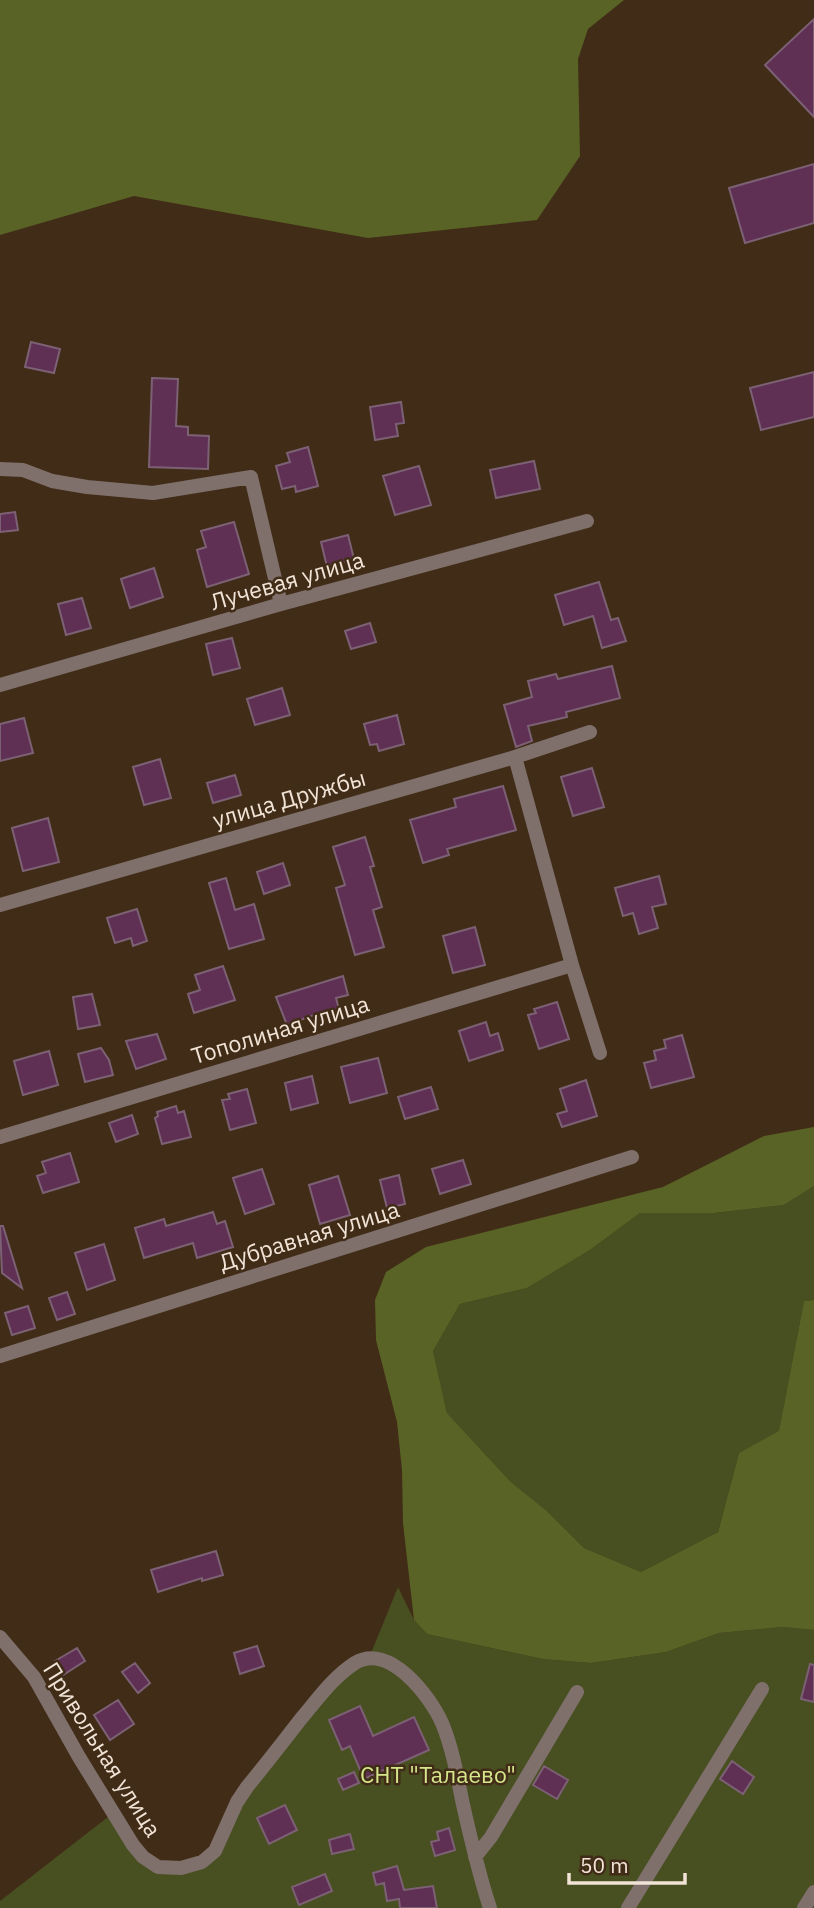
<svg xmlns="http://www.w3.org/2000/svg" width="814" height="1908" font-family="'IBM Plex Sans',sans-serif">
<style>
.green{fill:#484f21}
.forest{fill:#5a6326}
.building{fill:#5f3054;stroke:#7c6174;stroke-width:2}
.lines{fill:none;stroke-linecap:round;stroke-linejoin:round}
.minor{stroke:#7f706c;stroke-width:14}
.labels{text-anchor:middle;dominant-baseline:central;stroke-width:5;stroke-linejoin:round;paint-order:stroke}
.street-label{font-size:23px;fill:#f1e4d7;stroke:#412c17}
.park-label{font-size:23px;fill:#d5e58b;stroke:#412c17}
</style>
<rect width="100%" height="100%" fill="#412c17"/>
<path class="green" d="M814,1186V1300L804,1301L779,1432L739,1453L718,1532L641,1572L584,1548L547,1511L511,1482L447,1413L433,1351L460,1304L527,1288L590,1250L640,1213H714L784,1205Z
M398,1587L414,1620L427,1634L543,1659L591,1663L666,1652L719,1633L783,1627L814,1630V1908H0V1901L113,1813L158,1867L202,1862L228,1822L326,1688L369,1658Z"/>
<path class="forest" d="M0,0H624L588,29L578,59L580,156L537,220L368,238L134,196L0,235Z
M814,1127V1186L784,1205L714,1213H640L590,1250L527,1288L460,1304L433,1351L447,1413L511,1482L547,1511L584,1548L641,1572L718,1532L739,1453L779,1431L804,1301L814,1300V1630L783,1627L719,1633L666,1652L591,1663L543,1659L427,1634L414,1620L403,1523L402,1470L397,1422L376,1340L375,1300L386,1272L426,1247L663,1187L764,1136Z"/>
<path class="building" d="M814,19V117L765,65Z
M814,164V223L745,243L729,188Z
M31,342L60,349L54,373L25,367Z
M814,372V417L761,430L750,388Z
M152,378L178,379L176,426L188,427V435L209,436L208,469L149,467Z
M401,402L404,423L396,424L398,436L375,440L370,407Z
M308,447L318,486L296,492L295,486L282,489L276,466L290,462L287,453Z
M534,461L540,489L496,498L490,470Z
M419,466L431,505L395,515L383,476Z
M15,512L18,530L0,532V514Z
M234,522L249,574L207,587L197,550L206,547L201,531Z
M348,535L354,559L327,567L321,542Z
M154,568L163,597L130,608L121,579Z
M599,582L611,620L618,618L626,641L602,648L593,616L564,625L555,595Z
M82,598L91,628L66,635L58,604Z
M370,623L376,642L351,649L345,631Z
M232,638L240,668L213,675L206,644Z
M612,666L620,698L566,712L567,717L528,726L532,741L516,747L504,705L532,697L528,681L556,674L558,679Z
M282,688L290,715L255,725L247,699Z
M397,715L404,744L379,751L377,744L370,745L364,724Z
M24,718L33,753L0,761V724Z
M160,759L171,798L144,805L133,767Z
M592,768L604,807L573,816L561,777Z
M235,775L241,795L213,803L207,783Z
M503,786L516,830L447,849L449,855L423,863L410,820L456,807L454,799Z
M48,818L59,862L23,871L12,828Z
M365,837L374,866L370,867L382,907L373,910L384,947L355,955L336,888L345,885L333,847Z
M283,863L290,885L264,894L257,872Z
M659,876L666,904L652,907L658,928L639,934L633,913L623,916L615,888Z
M226,878L235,910L254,904L264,939L229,949L209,883Z
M137,909L147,941L133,946L131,938L115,943L107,918Z
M475,927L485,965L453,973L443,936Z
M223,966L235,1000L194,1013L188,994L200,990L195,975Z
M343,976L348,995L336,998L340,1013L324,1018L322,1012L287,1025L276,997Z
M92,994L100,1025L78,1029L73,997Z
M557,1002L569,1039L539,1049L528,1015L536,1013L534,1009Z
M486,1022L490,1036L498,1033L503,1050L469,1061L459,1031Z
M157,1034L166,1059L136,1069L126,1041Z
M682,1035L694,1077L651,1088L644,1063L656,1060L654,1051L666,1048L664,1040Z
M101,1048L109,1060L113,1075L85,1082L78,1054Z
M49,1051L58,1085L23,1095L14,1061Z
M378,1058L387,1093L350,1103L341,1067Z
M312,1076L318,1103L291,1110L285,1083Z
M586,1080L597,1116L562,1127L557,1114L567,1111L560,1089Z
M431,1087L438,1109L405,1119L398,1097Z
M247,1089L256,1123L230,1130L222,1100L230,1099L228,1094Z
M176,1106L178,1113L184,1111L191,1137L162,1144L155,1118L158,1116L157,1112Z
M132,1115L138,1134L116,1142L109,1123Z
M70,1153L79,1182L43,1193L37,1176L46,1173L42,1162Z
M463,1160L471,1184L440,1194L432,1169Z
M262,1169L274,1204L245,1214L233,1178Z
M399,1175L405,1204L387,1208L380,1180Z
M338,1176L350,1215L320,1224L309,1185Z
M213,1212L217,1224L225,1221L233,1247L197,1258L193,1243L144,1258L135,1228L164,1219L166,1226Z
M0,1226H3L22,1288L2,1273Z
M104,1244L115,1280L87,1290L75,1253Z
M67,1292L75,1314L57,1320L49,1298Z
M28,1306L35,1328L12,1335L5,1313Z
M216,1551L223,1575L202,1581V1578L158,1592L151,1570Z
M257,1646L264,1666L240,1674L234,1653Z
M77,1648L85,1661L63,1675L55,1661Z
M135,1663L150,1683L138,1693L122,1672Z
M810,1664L814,1665V1702L801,1699Z
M118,1700L134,1724L110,1740L94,1715Z
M360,1706L373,1736L414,1717L429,1750L364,1779L350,1746L342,1750L329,1720Z
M732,1761L754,1777L743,1794L720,1779Z
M544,1766L568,1780L557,1799L533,1785Z
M354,1772L359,1783L343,1790L338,1779Z
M285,1805L297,1830L269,1844L257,1818Z
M449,1828L455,1850L435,1856L431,1842L439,1840L437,1832Z
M350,1834L354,1849L332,1854L329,1840Z
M397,1866L404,1890L433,1886L437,1908H400L399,1899L387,1901L384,1883L376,1885L373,1873Z
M325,1874L332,1891L299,1905L292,1887Z"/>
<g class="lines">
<path class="minor" d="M0,469L23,470L52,481L87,487L153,493L251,477L281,604
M0,685L281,604L587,521
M515,757L572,965L600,1053
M0,905L515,757L590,732
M0,1137L572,965
M0,1356L632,1157
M0,1637L34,1677L79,1757L133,1845L143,1857L158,1867L181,1868L202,1862L215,1851L237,1802L247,1787C265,1765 283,1742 300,1720C317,1700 333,1677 355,1663C389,1642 430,1696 442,1723C452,1747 457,1774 462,1800C470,1836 478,1872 490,1908
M475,1857L491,1837L577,1692
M628,1908L762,1689
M804,1908L814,1892"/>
</g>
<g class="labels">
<g class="street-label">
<text transform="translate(287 580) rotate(-16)">Лучевая улица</text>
<text transform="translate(289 798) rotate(-16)">улица Дружбы</text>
<text transform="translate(280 1029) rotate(-17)">Тополиная улица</text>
<text transform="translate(309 1235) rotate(-17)">Дубравная улица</text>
<text transform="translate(103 1749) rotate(58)">Привольная улица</text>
</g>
<g class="park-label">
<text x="438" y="1774">СНТ "Талаево"</text>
</g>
</g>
<path d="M569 1873v10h116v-10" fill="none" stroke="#f1e4d7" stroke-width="3.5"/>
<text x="580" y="1873" font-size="21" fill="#f1e4d7" stroke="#412c17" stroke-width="5" paint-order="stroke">50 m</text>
</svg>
